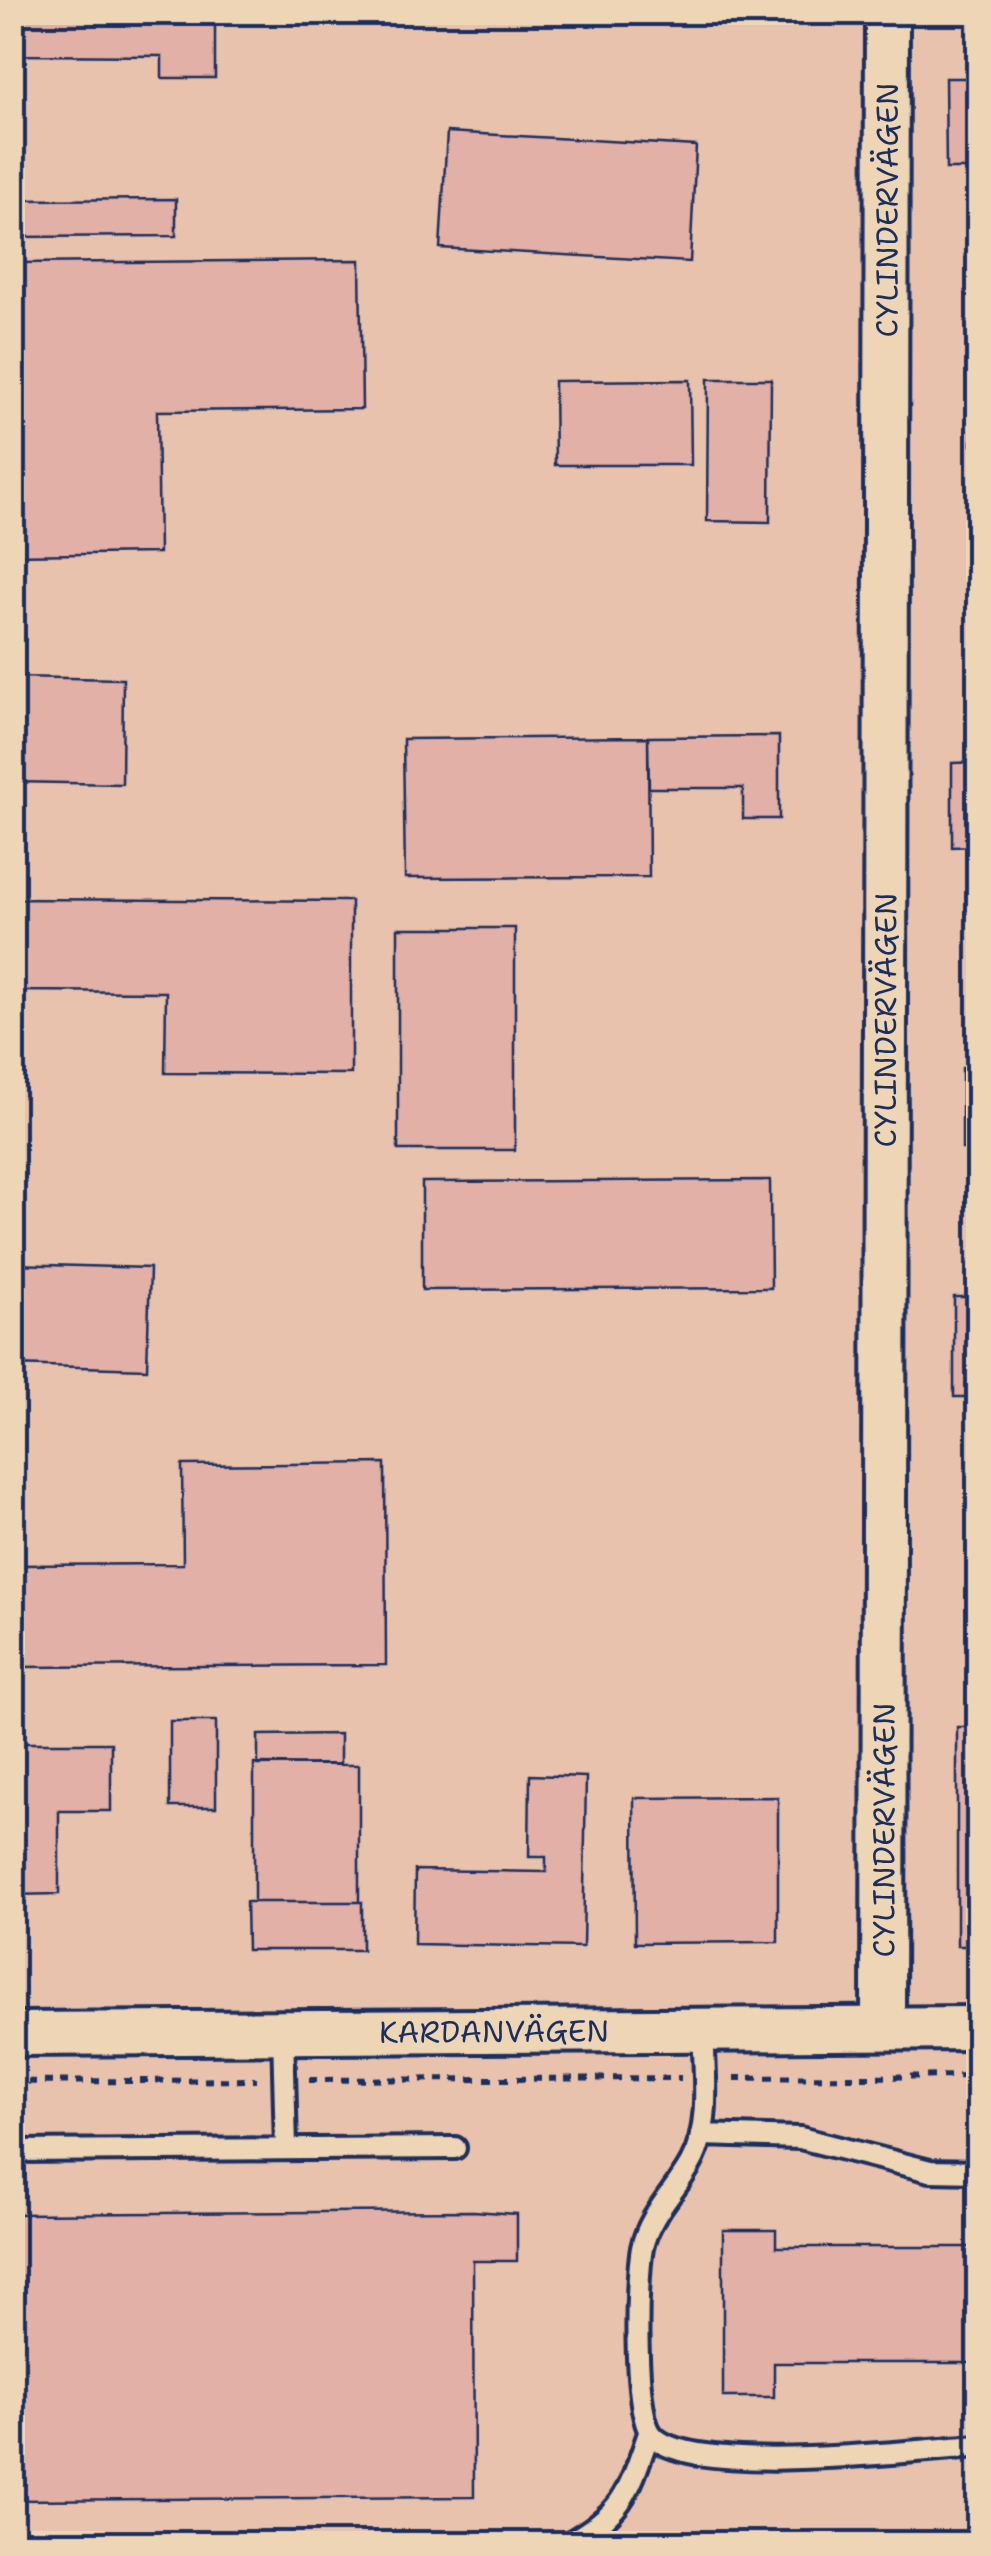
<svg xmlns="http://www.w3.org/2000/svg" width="991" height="2556" font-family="'Shantell Sans',sans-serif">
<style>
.built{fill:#e8c2ad}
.building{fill:#e2b0a7;stroke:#1b2f5e;stroke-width:2.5}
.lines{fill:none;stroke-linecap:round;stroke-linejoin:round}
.lane-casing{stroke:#1b2f5e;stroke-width:28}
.street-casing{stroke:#1b2f5e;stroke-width:50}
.path{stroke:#1b2f5e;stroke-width:6;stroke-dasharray:8 8;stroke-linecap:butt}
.lane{stroke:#edd5b5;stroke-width:20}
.street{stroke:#edd5b5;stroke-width:42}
.labels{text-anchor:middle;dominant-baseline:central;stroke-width:10;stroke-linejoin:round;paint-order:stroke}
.street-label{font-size:30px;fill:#1b2f5e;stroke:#edd5b5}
</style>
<rect width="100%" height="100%" fill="#f0ceb3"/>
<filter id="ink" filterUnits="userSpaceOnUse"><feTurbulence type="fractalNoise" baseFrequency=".01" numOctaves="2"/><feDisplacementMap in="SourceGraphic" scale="20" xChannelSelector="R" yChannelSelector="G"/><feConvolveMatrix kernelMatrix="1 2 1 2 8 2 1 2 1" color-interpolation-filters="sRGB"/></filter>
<g filter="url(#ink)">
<path class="built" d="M13,13H978V2543H13Z"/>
<path class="building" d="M12,12H215V78H162V56L12,55Z
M945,78H978V169H946Z
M447,132L696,146L690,262L440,248Z
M176,199V236L12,237V200Z
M360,260L362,409L157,411L159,553L12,555V263Z
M971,370H978V445H972Z
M708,379H771L770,522L707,521Z
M690,380L691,465H555L554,381Z
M12,677L123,679L122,784L12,782Z
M779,736V819H743V788H649L648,737Z
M648,737L649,877L405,878L403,739Z
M978,762V846L952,847V763Z
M12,899L351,901V1074L165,1073L166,992L12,991Z
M398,928H515V1150H398Z
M962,1068H978V1149H962Z
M770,1180L771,1288L422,1290V1182Z
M12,1264L150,1268L147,1369L12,1365Z
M954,1297H978V1397H954Z
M385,1463L386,1665L12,1667V1565L183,1564L182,1465Z
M170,1721H216V1807H170Z
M957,1727H978V1946H957Z
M340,1734V1764L258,1765V1735Z
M12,1743H111V1811H59V1894L12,1895Z
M254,1764L359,1765V1902H254Z
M530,1775L586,1777L583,1947L414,1944L415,1870L546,1872V1857H529Z
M778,1797V1942L635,1943L634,1798Z
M246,1902H362V1950H247Z
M473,2211L517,2214V2261H473L474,2497L12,2500V2214Z
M723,2230H776V2247H978V2363H774V2397H723Z"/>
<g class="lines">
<defs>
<path id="lane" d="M703,2029C704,2071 712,2125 691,2163C675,2192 649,2215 642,2248C636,2279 633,2413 652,2435C687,2478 918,2450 978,2446
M283,2032L286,2149
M702,2135L800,2138L930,2171L978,2172
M12,2151L455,2148
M567,2544C624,2513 629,2491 649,2433"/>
<g id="street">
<path id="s1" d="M883,2028L887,12"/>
<path id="s2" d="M12,2034L978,2028"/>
</g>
</defs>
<use href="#lane" class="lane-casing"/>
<use href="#street" class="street-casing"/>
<path class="path" d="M734,2078L978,2076
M309,2080L681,2078
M12,2082L256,2080"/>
<use href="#lane" class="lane"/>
<use href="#street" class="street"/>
</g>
</g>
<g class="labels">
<g class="street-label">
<text stroke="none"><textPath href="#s1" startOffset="1818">CYLINDERVÄGEN</textPath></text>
<text stroke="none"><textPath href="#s1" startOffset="1008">CYLINDERVÄGEN</textPath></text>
<text stroke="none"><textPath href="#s1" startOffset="198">CYLINDERVÄGEN</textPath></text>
<text stroke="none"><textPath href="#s2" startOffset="482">KARDANVÄGEN</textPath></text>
</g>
</g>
<rect width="991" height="2556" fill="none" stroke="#edd5b5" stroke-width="50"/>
<rect x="25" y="25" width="941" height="2506" fill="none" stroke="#1b2f5e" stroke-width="4" filter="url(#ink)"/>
</svg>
